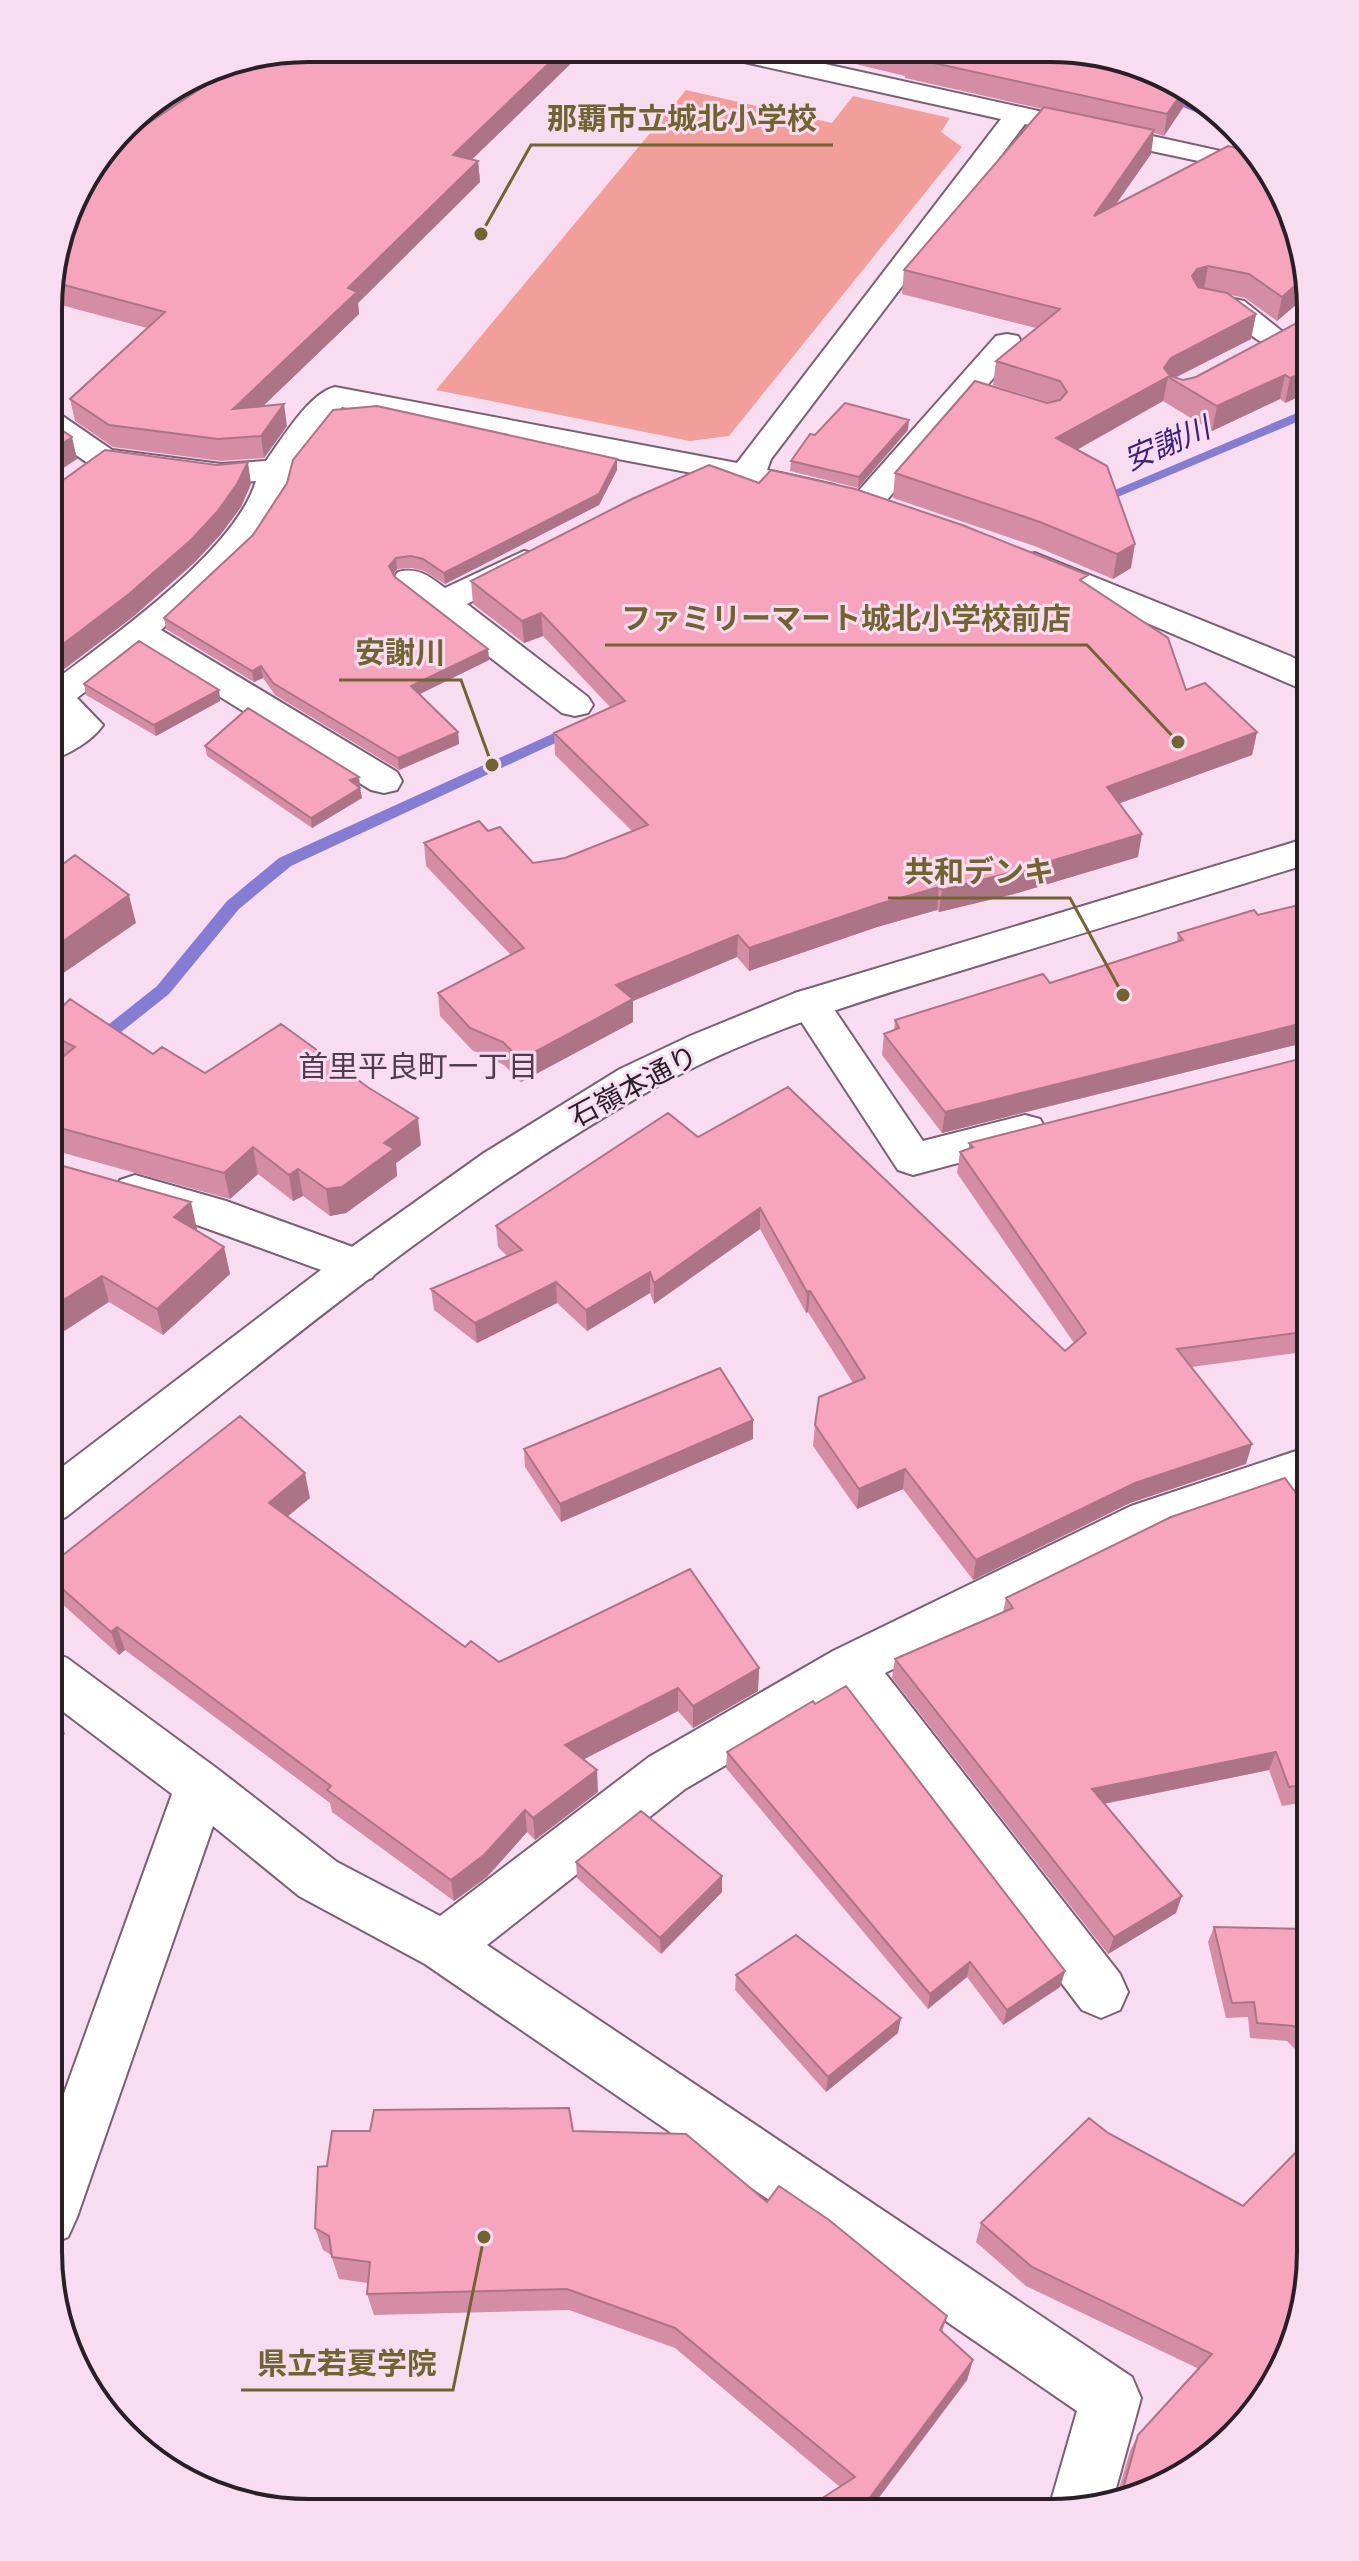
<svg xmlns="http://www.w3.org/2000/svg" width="1359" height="2561" font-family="Lato,'Noto Sans JP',sans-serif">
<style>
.green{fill:#f29e9a}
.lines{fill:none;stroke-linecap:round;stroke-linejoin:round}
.stream{fill:#857dd4;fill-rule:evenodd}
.street-casing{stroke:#796173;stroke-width:4}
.secondary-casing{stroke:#796173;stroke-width:4}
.street{fill:#fff;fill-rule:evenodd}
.secondary{fill:#fff;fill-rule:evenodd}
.wall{fill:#d48da4}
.shaded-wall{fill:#ad7386}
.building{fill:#f7a4bf;stroke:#ad7386;stroke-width:2}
.labels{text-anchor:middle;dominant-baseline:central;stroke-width:6;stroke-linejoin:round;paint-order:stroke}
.street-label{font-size:28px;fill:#291f27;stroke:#f8ddf1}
.water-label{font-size:30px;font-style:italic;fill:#3a2086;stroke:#f8ddf1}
.neighbourhood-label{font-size:30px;fill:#503b4b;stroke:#f8ddf1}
.rim{fill:none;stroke:#291f27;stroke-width:4}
.leader{fill:none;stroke:#726431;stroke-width:3}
.callout-dot{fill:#726431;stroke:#f8ddf1;stroke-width:3}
.callout-label{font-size:30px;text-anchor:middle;font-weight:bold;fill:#726431;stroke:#f8ddf1;stroke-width:6;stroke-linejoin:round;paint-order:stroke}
</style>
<rect width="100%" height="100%" fill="#f8ddf1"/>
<path class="green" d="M686,90L832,123L853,96L950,118L941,132L962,147L729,436L690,441L436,390Z"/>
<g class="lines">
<path class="stream" d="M1164,93L1225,117L1231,126L1160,98L1158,96Z
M1311,407V416L1101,504L1096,505L1089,501Z
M574,724L581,729L579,732L291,866L239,909L169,994L101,1048H89L87,1044L89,1040L157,986L227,901L279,858Z"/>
<defs>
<path id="street" d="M718,51H766L1252,158L1264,175L1025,124L771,459L767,470L834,485L838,492L834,499L822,502L708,476L342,407L292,470L286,493L252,545L161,630L397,772L402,781L397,790L384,793L371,790L141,648L77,698L103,725C92,741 68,755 50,760V732L62,724L50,713V684C109,639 235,552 256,481L221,484L103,469L92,466L50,437V412L61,415L112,450L221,464L266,461C282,439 309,393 335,387L737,463L1001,119L722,57Z
M1205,293L1244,301L1293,340L1289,346C1262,353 1247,328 1226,316C1218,311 1204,311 1194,308L1190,302L1194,296Z
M1007,334L1018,336L1022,343L1018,350L878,510L866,513L854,510L850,503L854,496L996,336Z
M524,551L536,554L541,561L536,568L467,604L588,697L593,705L588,713L575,716L562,713L398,586L393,579L398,572C418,567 429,576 445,588Z
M1035,553L1290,656L1311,667V693L1023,570L1018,563L1023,556Z
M809,989L823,993L923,1141L1025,1115L1040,1119L1046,1130L1040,1141L913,1175L898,1170L789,1003L795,993Z
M135,1175L226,1201L372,1254L379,1266L372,1278L357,1283L200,1226L120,1202L114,1191L120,1180Z
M1311,1446V1484L1164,1534L885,1673L1120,1974L1128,1992L1120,2010L1101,2018L1082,2010L843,1696L685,1789L487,1945L1132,2377L1141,2398L1112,2503L1051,2513L1049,2508L1077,2411L425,1964L299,1896L213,1826L77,2217L68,2237L48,2246V2138L172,1794L49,1701V1651L67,1658L219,1770L337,1862L440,1916L649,1757L833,1651L1131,1506Z"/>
<path id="secondary" d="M1311,837V863C1199,897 1087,932 976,966C864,1000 751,1033 649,1091C440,1209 255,1370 66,1517L49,1523V1477L342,1254L484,1153L620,1069L690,1036L795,993Z"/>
</defs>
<use href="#street" class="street-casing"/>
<use href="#secondary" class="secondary-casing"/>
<use href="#street" class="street"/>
<use href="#secondary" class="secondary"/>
</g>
<path class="wall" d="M802,51L1100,53L1190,97L1164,136L1154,133L1151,154L1115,205L1297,226L1310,300L1298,303L1277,321L1245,298L1231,295L1256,314L1251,339L1175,378L1183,380L1196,377L1295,324L1311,310V409L1296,398L1285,403L1280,399L1212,431L1163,401L1077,450L1131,568L1113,579L1037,547L893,498L895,473L1050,403L993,385L996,361L1036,328L902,294L904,270L1043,109L905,78V76Z
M132,129L478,161L480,182L358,303L359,314L263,406L287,426L264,458L221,461L113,447L75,421L70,399L147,328L61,305L50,315V275Z
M908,430L858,488L790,471L791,461Z
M617,470L599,505L445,584L424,571L412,568L397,569L393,574L395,577L488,649L489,660L419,694L458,732L459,744L399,770L275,695L263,678L254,682L166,629L164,618Z
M759,483L1086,584L1186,690L1257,732L1252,755L1120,803L1138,857L1014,894L939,912L937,910L877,927L749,971L737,957L633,1001V1022L521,1082L504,1065L472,1050L440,1016L438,993L511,955L426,866L424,843L488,831L533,863L565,858L632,831L555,755L554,733L610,707L543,636L524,643L473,604L471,581Z
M251,484L241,507L221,534L195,562L134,616L55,676L50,673V485Z
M1311,613V653L1296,643L1301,618Z
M84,684L219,690L220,701L156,736L86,695Z
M205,746L359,777L360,787H359L362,798L312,828L207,756Z
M1311,902V1041L942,1133L882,1055L884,1034L894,1030L895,1020L1050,983L1177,941L1178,933Z
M49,1014L205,1073L421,1145L396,1163L397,1176L346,1213L330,1216L303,1196L293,1201L258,1174L230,1199L49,1149V1068L57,1062L49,1058Z
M1311,1056V1351L1191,1367L1246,1464L1130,1503L973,1580L903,1489L857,1509L813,1446L815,1425L853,1383L808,1312L806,1313L760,1229L654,1304L650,1293L587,1331L557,1303L477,1343L434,1310L431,1289L507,1256L498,1247L496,1226L698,1137L1065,1351L1074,1343L957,1173L960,1152L969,1149V1143Z
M49,1162L197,1229L195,1230L224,1247L230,1274L163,1335L109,1302Z
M753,1420V1439L561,1522L525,1467L524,1449Z
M310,1498L287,1516L465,1647L499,1662L759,1668L758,1691L693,1728L678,1711L583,1759L598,1792L535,1840L527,1832L487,1877L454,1901L332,1812L330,1803L125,1650L119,1655L51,1594L49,1589V1566Z
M1311,1514V1801L1282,1806L1269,1770L1104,1804L1176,1913L1108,1954L892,1678L895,1659L1003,1612L1006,1598Z
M727,1752L1065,1971L1060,1987L1003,2025L967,1977L928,2009L726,1768Z
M576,1862L722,1876V1892L661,1954L577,1878Z
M1214,1927L1310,1929V2049L1296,2050L1287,2041L1250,2038L1248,2017L1226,2018L1208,1942Z
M736,1975L898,2033L826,2092L735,1990Z
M573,2131L767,2202L947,2316L942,2333L973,2360L967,2380L868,2512H801L840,2487L675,2348L569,2310L374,2315L367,2294L368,2283L339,2279L331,2255L323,2250L315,2228L327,2166Z
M1108,2133L1310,2270L1133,2499L1112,2503L1118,2492L1130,2451L1138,2435L1199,2369L1026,2286L976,2242L981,2223Z"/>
<path class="shaded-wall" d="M563,50H585L455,176L453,155Z
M222,65L130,127V122L137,113L210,68Z
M1182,93L1190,97L1164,136L1167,114Z
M1154,130L1151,154L1091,240L1094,216Z
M478,161L480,182L358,303L359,314L237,431L233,409L348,288Z
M1208,266L1204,290L1193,293L1192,276L1197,269Z
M1306,278L1310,300L1298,303L1277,321L1282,297L1303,279Z
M57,283L61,305L50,315V289Z
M1256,314L1251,339L1172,379L1168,377L1163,401L1053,463L1056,438L1164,368L1171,358Z
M1301,374L1296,398L1285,403L1290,378Z
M1285,375L1280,399L1212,431L1217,406Z
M284,404L287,426L264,458L261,436Z
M909,420L908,430L858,488L859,477Z
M72,437L77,459L50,477V452Z
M617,459V470L599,505L445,584L444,573Z
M248,462L251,484L241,507L221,534L195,562L134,616L55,676L50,654Z
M1135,544L1131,568L1113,579L1117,554Z
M396,558L397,569L391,577L389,566Z
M541,613L543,636L524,643L522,621Z
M488,649L489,660L412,698L411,686Z
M261,666L263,678L254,682L252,671Z
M219,690L220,701L156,736L154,725Z
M458,732L459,744L399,770L398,758Z
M1257,732L1252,755L1104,809L1107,787Z
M359,777L360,787L351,791L350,780Z
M360,788L362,798L312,828L311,818Z
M1142,834L1138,857L1014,894L939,912L942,890Z
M939,887L937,910L877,927L749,971V948L879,904Z
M129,895L136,923L49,983V951Z
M738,935L737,957L633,1001V1022L521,1082L520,1060L616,985Z
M1311,1021V1041L942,1133L945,1112Z
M418,1118L421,1145L396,1163L397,1176L346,1213L330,1216L326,1189L384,1143Z
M253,1147L258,1174L230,1199L224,1173Z
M298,1169L303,1196L293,1201L289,1175Z
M191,1202L197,1229L180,1244L174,1217Z
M760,1208V1229L654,1304V1283Z
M224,1247L230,1274L163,1335L157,1309Z
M650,1272V1293L587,1331L586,1310Z
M102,1276L109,1302L49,1341V1309Z
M556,1282L557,1303L477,1343L475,1323Z
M810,1291L808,1312L806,1313L807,1292Z
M753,1420V1439L561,1522L560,1504Z
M1252,1444L1246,1464L1130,1503L973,1580L976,1560L1135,1483Z
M905,1469L903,1489L857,1509L859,1489Z
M305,1473L310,1498L275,1527L269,1503Z
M117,1627L125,1650L119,1655L111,1632Z
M759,1668L758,1691L693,1728V1706Z
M678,1688V1711L567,1768L565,1745Z
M59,1718L65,1734L49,1748V1727Z
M1276,1752L1269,1770L1087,1807L1092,1789Z
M597,1770L598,1792L535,1840L533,1818Z
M525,1810L527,1832L487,1877L454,1901L451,1880Z
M722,1876V1892L661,1954L660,1938Z
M1182,1896L1176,1913L1108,1954L1114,1937Z
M970,1962L967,1977L928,2009L930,1994Z
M1065,1971L1060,1987L1003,2025L1007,2010Z
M48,2012L63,2064L48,2086Z
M901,2018L898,2033L826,2092L828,2077Z
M973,2360L967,2380L868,2512H859Z"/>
<path class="building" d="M309,48L563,50L453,155L478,161L348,288L357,292L233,409L284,404L261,436L218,439L109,425L70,399L165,312L57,283L50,289V275L75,193L126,127L132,129L144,126L242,61Z
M894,52L1100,53L1182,93L1167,114L906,57L908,55Z
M1044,107L1154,130L1094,216L1228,146L1247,150L1297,226L1306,278L1303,279L1282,297L1249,274L1208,266L1197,269L1192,276L1198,287L1227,293L1256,314L1171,358L1164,368L1170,376L1183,380L1196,377L1295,324L1311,310V381L1301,374L1290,378L1285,375L1217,406L1168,377L1056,438L1107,466L1135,544L1117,554L1040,522L895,473L975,381L1047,403L1060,400L1067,392L1060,381L996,361L1060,309L904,270Z
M845,403L909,420L859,477L791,461L810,434L815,435Z
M377,406L617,459L599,494L444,573L423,559L411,556L396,558L389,566L395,577L488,649L411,686L458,732L398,758L273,683L261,666L252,671L164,618L253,535L287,483L293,460L333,410Z
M50,422L72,437L50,452Z
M105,450L217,465L248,462L237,484L217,512L191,540L129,594L50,654V485L59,483Z
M709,465L759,483L771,470L855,489L962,525L1088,575L1080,580L1168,638L1186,690L1205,683L1257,732L1107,787L1142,834L1017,871L942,890L939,887L879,904L749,948L738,935L616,985L633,999L520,1060L503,1042L470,1028L438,993L524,948L424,843L479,821L488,831L500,827L533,863L565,858L648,825L554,733L625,701L541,613L522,621L471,581L634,498Z
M1311,613V624L1301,618Z
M139,641L219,690L154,725L84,684Z
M248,708L359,777L350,780L360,788L311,818L205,746Z
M75,855L129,895L49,951L50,874Z
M1311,902V1021L945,1112L884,1034L899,1028L895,1020L1043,974L1050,983L1183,940L1178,933L1254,910L1258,915Z
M70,999L153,1054L162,1047L205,1073L281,1024L369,1088L418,1118L384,1143L394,1149L342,1187L326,1189L298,1169L289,1175L253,1147L224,1173L49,1125V1068L75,1047L49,1034V1014L56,1013Z
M1311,1056V1331L1177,1349L1252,1444L1135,1483L976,1560L905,1469L859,1489L815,1425L819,1397L865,1378L810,1291L807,1292L760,1208L654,1283L650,1272L586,1310L556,1282L475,1323L431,1289L522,1250L496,1226L668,1113L698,1137L788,1087L1065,1351L1086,1333L960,1152L973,1147L969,1143Z
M49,1162L191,1202L174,1217L224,1247L157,1309L102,1276L49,1309Z
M720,1368L753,1420L560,1504L524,1449Z
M240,1416L305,1473L269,1503L465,1647L471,1641L499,1662L690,1569L759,1668L693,1706L678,1688L565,1745L597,1770L533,1818L525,1810L484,1855L451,1880L327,1790L331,1786L117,1627L111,1632L49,1577V1566Z
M1285,1478L1311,1514V1784L1289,1787L1276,1752L1092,1789L1182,1896L1114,1937L895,1659L1013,1608L1006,1598L1171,1517Z
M846,1686L1065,1971L1007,2010L970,1962L930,1994L727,1752L813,1701L815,1704Z
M49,1709L59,1718L49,1727Z
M641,1811L722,1876L660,1938L576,1862Z
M1214,1927L1310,1929V2035H1303L1294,2026L1257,2023L1254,2002L1232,2003Z
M796,1935L901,2018L828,2077L736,1975Z
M48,2022L56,2050L48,2063Z
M569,2108L573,2131L686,2134L767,2202L779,2186L829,2220L947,2316L940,2330L973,2360L859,2512H801L855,2477L675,2328L567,2289L367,2294L370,2262L332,2257L329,2236L315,2228L318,2167L327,2166L332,2131H370L374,2110Z
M1089,2118L1108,2133L1243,2206L1310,2138V2270L1291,2351L1257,2411L1195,2469L1133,2499L1126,2500L1119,2491L1123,2489L1138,2435L1212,2354L1032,2267L981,2223Z"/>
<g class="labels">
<g class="street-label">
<text transform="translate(633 1085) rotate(-28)">石嶺本通り</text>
</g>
<g class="water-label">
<text transform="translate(1166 442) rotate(-23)">安謝川</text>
</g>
<g class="neighbourhood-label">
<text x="418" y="1065">首里平良町一丁目</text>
</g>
</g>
<path d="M0 0H1359V2561H0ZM309 62H1050A247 247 0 0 1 1297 309V2252A247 247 0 0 1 1050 2499H309A247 247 0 0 1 62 2252V309A247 247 0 0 1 309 62Z" fill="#f8ddf1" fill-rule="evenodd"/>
<path class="rim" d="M309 62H1050A247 247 0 0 1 1297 309V2252A247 247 0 0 1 1050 2499H309A247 247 0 0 1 62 2252V309A247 247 0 0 1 309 62Z"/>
<path class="leader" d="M481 234L531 145H833M1178 742L1087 645H605M492 765L461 680H339M1123 995L1070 898H888M484 2237L453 2390H241"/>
<g class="callout-dot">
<circle cx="481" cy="234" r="8"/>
<circle cx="1178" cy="742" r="8"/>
<circle cx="492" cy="765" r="8"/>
<circle cx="1123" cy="995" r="8"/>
<circle cx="484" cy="2237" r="8"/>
</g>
<g class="callout-label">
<text x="682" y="129">那覇市立城北小学校</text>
<text x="846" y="629">ファミリーマート城北小学校前店</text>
<text x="400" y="663">安謝川</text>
<text x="979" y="882">共和デンキ</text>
<text x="347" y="2374">県立若夏学院</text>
</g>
</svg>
